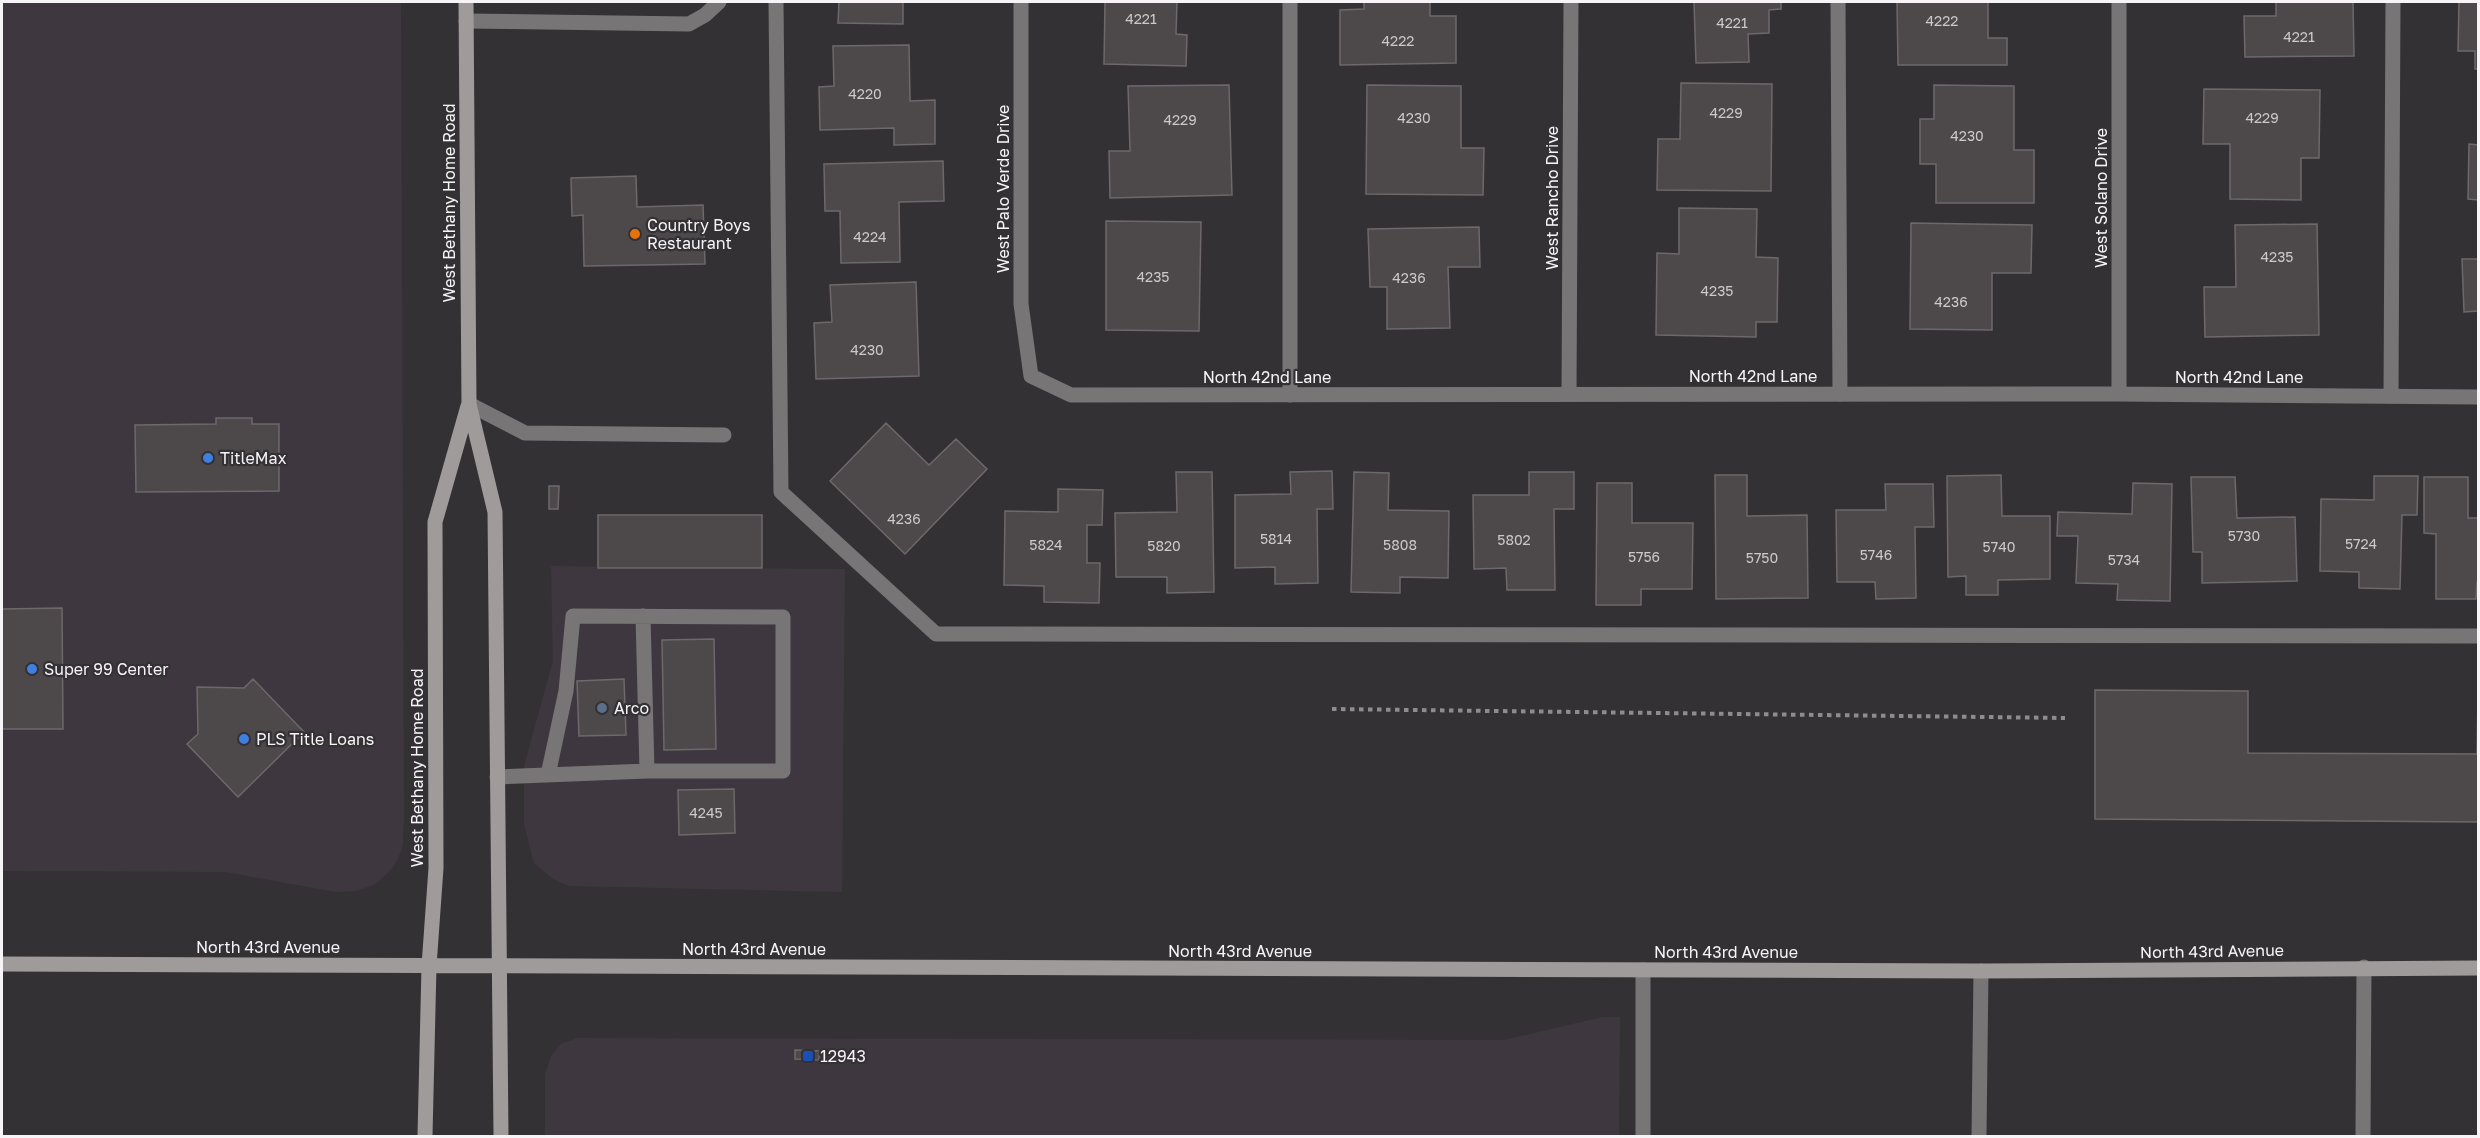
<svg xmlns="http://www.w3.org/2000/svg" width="2480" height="1138" font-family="'Golos Text',sans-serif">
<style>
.built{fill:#3f373f}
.building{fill:#4d4849;stroke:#6e686a;stroke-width:1.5}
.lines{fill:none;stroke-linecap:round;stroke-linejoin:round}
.path{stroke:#8e8c8e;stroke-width:4;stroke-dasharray:4.5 4.5;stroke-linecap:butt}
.service{stroke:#787576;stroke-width:15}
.minor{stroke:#787576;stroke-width:15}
.secondary{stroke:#9f9b9b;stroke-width:15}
.food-dot{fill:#e8710a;stroke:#343134;stroke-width:2}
.shop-dot{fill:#3f7fe0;stroke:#343134;stroke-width:2}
.service-dot{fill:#5c6f8a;stroke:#343134;stroke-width:2}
.transit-dot{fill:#1a4fb4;stroke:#343134;stroke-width:2}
.labels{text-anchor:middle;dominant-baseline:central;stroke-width:4.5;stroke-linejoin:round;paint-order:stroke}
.number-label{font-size:14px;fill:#ccc9cb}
.street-label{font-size:16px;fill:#f6f4f6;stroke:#343134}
.poi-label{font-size:16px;fill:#f6f4f6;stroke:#343134;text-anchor:start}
</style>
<rect width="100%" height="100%" fill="#343134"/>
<path class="built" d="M2,2H401L404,817L403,845L397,861L388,873L374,885L356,891L336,892L225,872L2,871Z
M551,566L845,569L842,892L569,886L553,879L534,863L524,824V766L553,661Z
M1602,1017H1620L1619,1136H545V1074L551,1056L561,1044L578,1038L1505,1040Z"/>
<path class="building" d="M839,2H903V24L838,23Z
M1105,2H1177L1176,34L1187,35L1186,66L1104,64Z
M1364,2H1430V16H1456V63L1340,65V10L1364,9Z
M1694,2H1781V9L1769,10V33L1748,34L1749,62L1696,63Z
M1897,2H1988V38H2007V65H1898Z
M2276,2H2353L2354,56L2245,57L2244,16H2276Z
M2459,2H2478V69H2475V51H2458Z
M909,45L910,101L935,100V144L894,145V128L820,130L819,87L834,86L833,46Z
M1681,83L1772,84L1771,191L1657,190L1658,139H1680Z
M1229,85L1232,195L1110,198L1109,151H1130L1128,86Z
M1367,85L1461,86V148H1484L1483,195L1366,194Z
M1934,85L2014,86V150H2034V203H1936V164H1920V119H1934Z
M2204,89L2320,90L2319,158H2301V200L2230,199V144H2203Z
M2469,144L2478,145V200L2468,199Z
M943,161L944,201L899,202L900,262L841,263L840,211H825L824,164Z
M636,176L637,207L703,205L705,264L584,266L583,215L572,216L571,178Z
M1679,208L1757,209L1756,257L1778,258L1777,322H1756V337L1656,335L1657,253L1679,254Z
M1106,221L1201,222L1199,331L1106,330Z
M1911,223L2032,225L2031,273H1992V330L1910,329Z
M2317,224L2319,335L2205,337L2204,287H2236L2235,225Z
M1479,227L1480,267H1448L1450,328L1387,329V287H1370L1368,229Z
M2462,259H2478V311L2464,312Z
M916,282L919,376L816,379L814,323L832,322L830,285Z
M216,418H252V424H279V491L136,492L135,425L216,424Z
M886,423L929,465L956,439L987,469L905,554L830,481Z
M1332,471L1333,509H1317L1318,583L1275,584V567L1235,568V495L1291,494L1290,472Z
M1176,472H1212L1214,592L1167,593V577H1116L1115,513L1177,512Z
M1354,472L1389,473L1388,510L1449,511L1448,578L1400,577V593L1351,592Z
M1529,472H1574V509H1554L1555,590H1507L1506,568L1474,569L1473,495H1529Z
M1715,475H1747V516L1807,515L1808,598L1716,599Z
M2001,475L2002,516H2050V579L1998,580V595H1966V576L1948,577L1947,476Z
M2374,476H2418L2417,515H2402L2400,589L2359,588V572L2320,571L2321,499L2374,500Z
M2191,477H2235L2237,518L2295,517L2297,581L2202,583V552H2193Z
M2424,477H2468V518H2478V582H2477L2476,599H2436V534L2424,533Z
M1597,483H1632V523H1693L1692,589H1641V605H1596Z
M2133,483L2172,484L2170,601L2117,600L2118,584L2076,583L2078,536H2057L2058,512L2132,514Z
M1885,484H1933L1934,527H1915L1916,598L1876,599L1875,582H1837L1836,510H1886Z
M549,486H559L558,509H549Z
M1058,489L1103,490L1102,525H1087V563H1100L1099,603L1044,602V586L1004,585L1005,511L1058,512Z
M598,515H762V568H598Z
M62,608L63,729H2V609Z
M714,639L716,749L664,750L662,640Z
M253,679L304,732L238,797L187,744L198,734L197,687L244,688Z
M624,679L626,735L579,736L577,681Z
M2095,690L2248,691V753L2477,754L2478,695V822L2095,819Z
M734,789L735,833L679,835L678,790Z
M795,1050L819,1051V1060L795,1059Z"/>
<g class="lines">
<path class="path" d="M1332,709L2065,718"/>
<path class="service" d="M776,2L781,492L936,634L2478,636
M1290,2V395
M1838,2L1840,394
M466,21L689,24L705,15L719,2
M2391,396L2393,2
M469,404L525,433L724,435
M643,616L647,771
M497,777L647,771H783V617L573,616L566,691L548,775"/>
<path class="minor" d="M1021,2V304L1031,376L1071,395L2119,394L2478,397
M2119,2V394
M1569,394L1571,2
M1643,1136V970
M1979,1136L1981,971
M2363,1136L2364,967"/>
<path class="secondary" d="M466,2L469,404L495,512L501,1136
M2,964L1981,971L2478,968
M425,1136L429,966L436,868L435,522L468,406"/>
</g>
<circle class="food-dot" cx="635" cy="234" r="6"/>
<g class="shop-dot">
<circle cx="208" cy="458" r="6"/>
<circle cx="32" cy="669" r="6"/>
<circle cx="244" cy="739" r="6"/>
</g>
<circle class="service-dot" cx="602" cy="708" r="6"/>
<rect class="transit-dot" x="802" y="1050" width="12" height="12" rx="3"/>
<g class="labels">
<g class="number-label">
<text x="1141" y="18">4221</text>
<text x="1942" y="20">4222</text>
<text x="1732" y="22">4221</text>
<text x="2299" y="36">4221</text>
<text x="1398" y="40">4222</text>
<text x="865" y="93">4220</text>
<text x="1726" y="112">4229</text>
<text x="1414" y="117">4230</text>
<text x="2262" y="117">4229</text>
<text x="1180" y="119">4229</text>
<text x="1967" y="135">4230</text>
<text x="870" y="236">4224</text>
<text x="2277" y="256">4235</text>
<text x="1153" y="276">4235</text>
<text x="1409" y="277">4236</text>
<text x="1717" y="290">4235</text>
<text x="1951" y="301">4236</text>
<text x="867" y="349">4230</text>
<text x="904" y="518">4236</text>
<text x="2244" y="535">5730</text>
<text x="1276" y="538">5814</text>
<text x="1514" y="539">5802</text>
<text x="2361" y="543">5724</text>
<text x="1046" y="544">5824</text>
<text x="1400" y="544">5808</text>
<text x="1164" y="545">5820</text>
<text x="1999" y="546">5740</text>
<text x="1876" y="554">5746</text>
<text x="1644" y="556">5756</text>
<text x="1762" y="557">5750</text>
<text x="2124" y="559">5734</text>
<text x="706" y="812">4245</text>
</g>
<g class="street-label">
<text transform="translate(1003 189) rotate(-90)">West Palo Verde Drive</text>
<text transform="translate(1552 198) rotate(-90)">West Rancho Drive</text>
<text transform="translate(2101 198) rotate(-90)">West Solano Drive</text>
<text transform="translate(449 203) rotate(-90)">West Bethany Home Road</text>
<text x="1753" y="376">North 42nd Lane</text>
<text x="1267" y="377">North 42nd Lane</text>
<text x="2239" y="377">North 42nd Lane</text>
<text transform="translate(417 768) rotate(-90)">West Bethany Home Road</text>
<text x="268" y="947">North 43rd Avenue</text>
<text x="754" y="949">North 43rd Avenue</text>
<text x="1240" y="951">North 43rd Avenue</text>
<text transform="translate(2212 951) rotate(-1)">North 43rd Avenue</text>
<text x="1726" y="952">North 43rd Avenue</text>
</g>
<g class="poi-label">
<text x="647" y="225">Country Boys<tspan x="647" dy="18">Restaurant</tspan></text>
<text x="220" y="458">TitleMax</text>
<text x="44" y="669">Super 99 Center</text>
<text x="614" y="708">Arco</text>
<text x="256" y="739">PLS Title Loans</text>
<text x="820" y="1056">12943</text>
</g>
</g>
<rect width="2480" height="1138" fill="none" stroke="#f6f4f6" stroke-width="6"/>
</svg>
